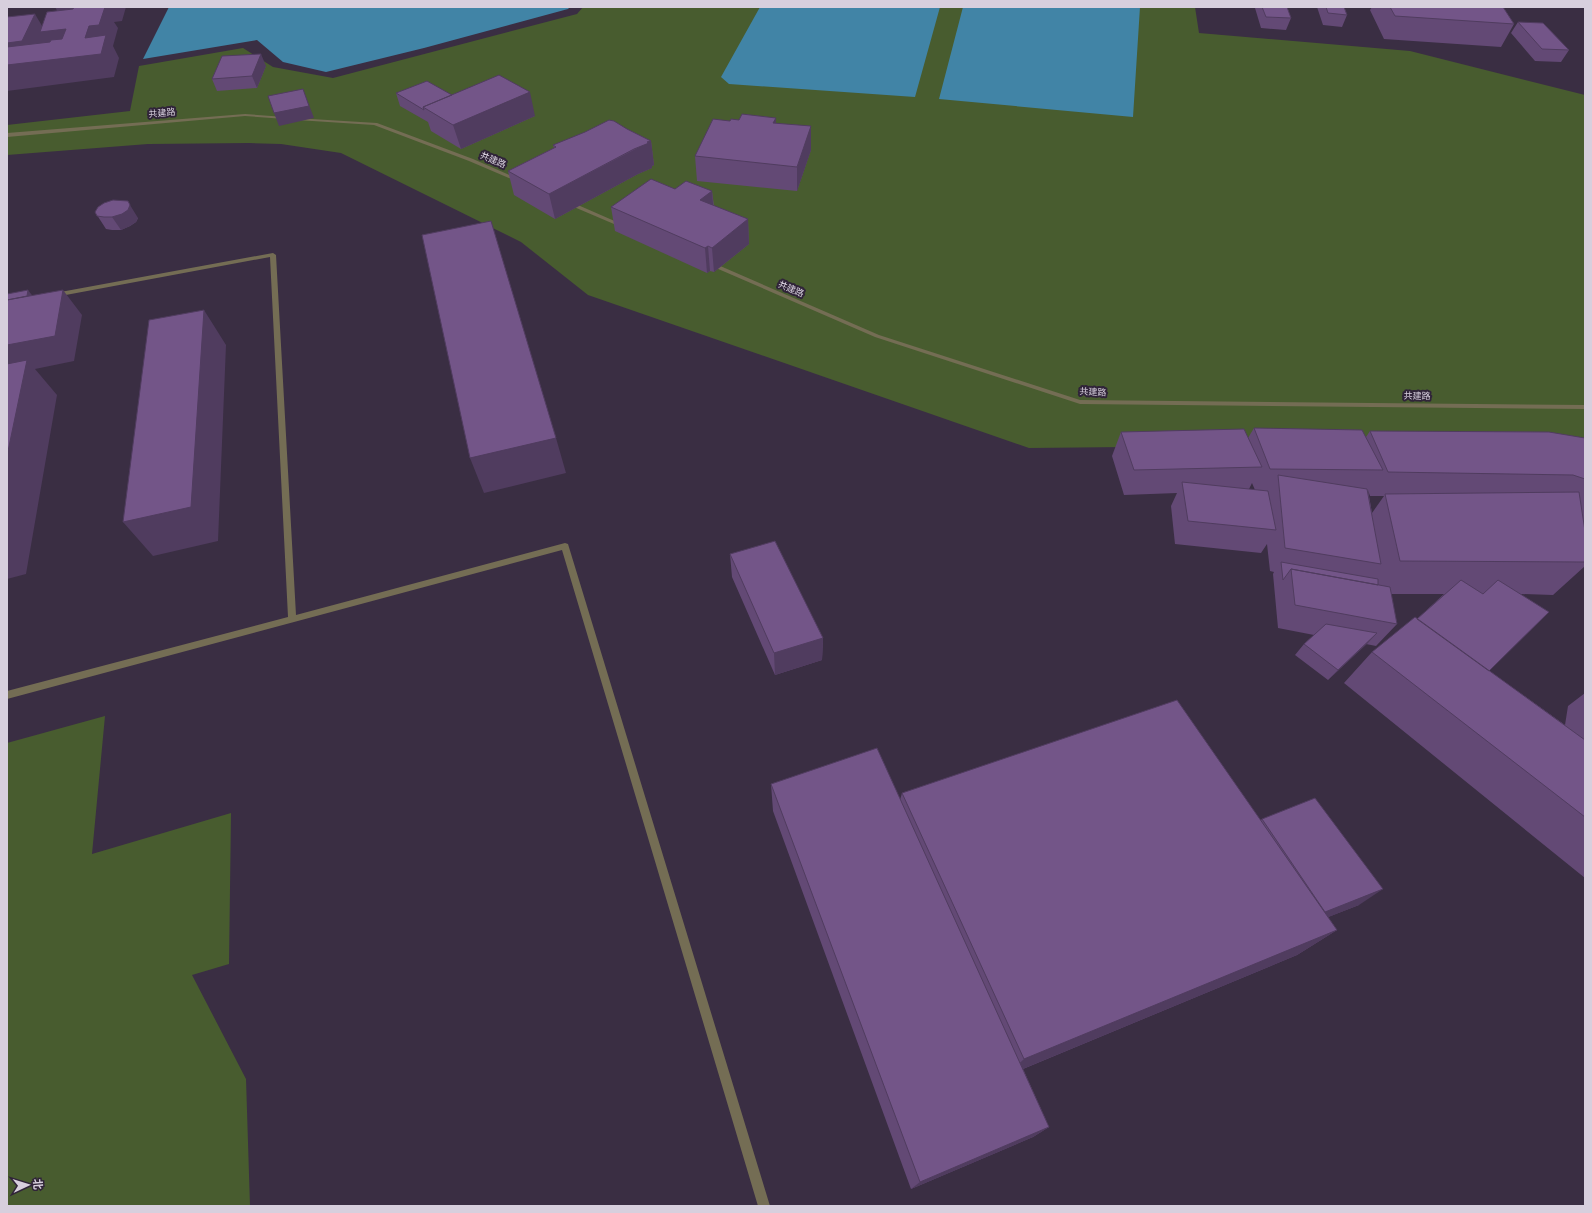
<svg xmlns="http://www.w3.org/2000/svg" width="1592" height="1213" font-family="'Asap Condensed','Noto Sans SC',sans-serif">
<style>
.green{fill:#485c2f}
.water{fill:#4184a6}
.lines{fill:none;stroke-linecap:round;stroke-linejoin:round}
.service{fill:#746d54;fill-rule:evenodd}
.minor{fill:#746d54;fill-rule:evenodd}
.wall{fill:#634975;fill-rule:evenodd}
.shaded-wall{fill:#503c5f}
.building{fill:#735588;stroke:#503c5f}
.labels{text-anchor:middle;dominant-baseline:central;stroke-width:4;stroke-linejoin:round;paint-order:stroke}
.far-street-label{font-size:9px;fill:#d7cfdd;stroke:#302439}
</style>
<rect width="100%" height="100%" fill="#3a2e43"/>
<path class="green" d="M583,7H1195L1199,33L1410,51L1585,95V442L1029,448L588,295L521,242L341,153L281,144L249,143L148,144L7,155V125L130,111L139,66L243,48L273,67L333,78L577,14Z
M105,716L92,854L231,813L229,964L192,975L246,1079L250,1206H7V743Z"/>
<path class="water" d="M169,7H570L568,9L424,48L326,72L283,62L257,40L143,59Z
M760,7H940L915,97L729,84L721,77Z
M963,7H1140L1133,117L939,99Z"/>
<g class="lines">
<path class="service" d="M273,253L276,255L296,615L565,543L568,544L770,1206H758L562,550L7,699V691L288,617L270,257L55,297L52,295L55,293Z"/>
<path class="minor" d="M245,114L285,117L287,118L285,119L245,116L7,137V133Z
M295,118L377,123L473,159L521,180L516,181L469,161L374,125L297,120L295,119Z
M567,202H571L626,226L621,227L567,204Z
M711,262L879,335L1080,400L1585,405V409L1080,404L875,337L709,265V263Z"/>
</g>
<path class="wall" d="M1255,7H1287L1291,18L1286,30L1261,28L1255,8Z
M1317,7H1344L1347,15L1342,27L1323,25Z
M1372,7H1503L1514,24L1501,47L1384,39L1370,10Z
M1518,22L1569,50L1561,62L1535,61L1511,33Z
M266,66L257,88L217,91L212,79Z
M396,93L535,116L461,149L431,131L428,122L400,106Z
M730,121L776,123L811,150L797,191L697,181L695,156Z
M627,129L651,141L654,165L652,166V168L638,174L555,219L514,195L508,171L554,148L553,145Z
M675,189L712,191L714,206L748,219L749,244L714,272L710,271L707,273L615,231L611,207Z
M95,212L138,218L136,222L130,226L121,230H112L106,229Z
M1254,428L1366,437L1370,431L1585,438V566L1553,595L1521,594L1489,671L1565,725L1568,706L1585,693V878L1344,683L1372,652L1417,619L1444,594H1391L1397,624L1376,646L1366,644L1328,680L1295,655L1304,644L1314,635L1278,628L1273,574L1274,572L1270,571L1267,544L1261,553L1175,544L1171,506L1177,493L1124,495L1112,456L1121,432L1248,438ZM1252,483L1255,490L1249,489ZM1368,490L1370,496H1384L1372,513Z
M730,554L823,638L822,660L775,675L732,577Z
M771,784L900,800L902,793L1261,820L1262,819L1359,905L1328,917L1337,930L1297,955L1023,1069L1049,1127L1033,1137L911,1189L773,811Z"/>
<path class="shaded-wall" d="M55,7H79L67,28Z
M96,7H126L122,21L114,22L118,28L113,46L119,58L114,77L7,91V43L35,14L45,31L66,29L85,38Z
M261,54L266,66L257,88L252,76Z
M303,89L314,118L279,126L274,113Z
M530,92L535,116L461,149L453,125Z
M776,118V142L773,123Z
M811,126V150L797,191V167Z
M651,141L654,165L652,166V168L638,174L555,219L549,194Z
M712,191L714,216L700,200Z
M130,205L138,218L136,222L130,226L121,230L112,217Z
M748,219L749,244L714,272L712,248Z
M708,246L710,271L707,273L705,248Z
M28,290L38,303L7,326Z
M63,290L82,315L74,361L35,369L57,395L26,574L7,579V345Z
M204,310L226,345L218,541L153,556L123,522Z
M556,438L566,473L484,493L470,458Z
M1377,633L1367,644L1328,680L1338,670Z
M823,638L822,660L775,675L774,653Z
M1383,889L1359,905L1303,927L1325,912Z
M1337,930L1297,955L1006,1076L1024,1059Z
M1049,1127L1033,1137L911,1189L920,1182Z"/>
<path class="building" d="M74,7H105L99,25L89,26L85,38L106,35L101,54L7,65V47L50,42L51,40L62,39L66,29L40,32L47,12L73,9Z
M1262,7H1287L1291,18L1266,17Z
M1326,7H1344L1347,15L1328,13Z
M1390,7H1503L1514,24L1395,16Z
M35,14L22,41L7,43V17Z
M1518,22L1543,23L1569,50L1542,49Z
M261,54L252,76L212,79L222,56Z
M499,75L530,92L453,125L423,107Z
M427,81L452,95L423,107L424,110L396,93Z
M303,89L309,106L274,113L268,96Z
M742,114L776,118L773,123L811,126L797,167L695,156L713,119L730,121L731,119L739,120Z
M609,120L614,121L627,129L651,141L647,142L649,143L634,149L549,194L508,171L556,147L553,145L585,132Z
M651,179L675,189L686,181L712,191L700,200L748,219L712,248L708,246L705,248L611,207Z
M113,200L128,201L130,205L128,210L122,214L112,217H104L97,216L95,212L98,207L104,203Z
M491,221L556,438L470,458L422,235Z
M28,290L27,296L7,300V294Z
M63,290L55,336L7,345V300Z
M204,310L191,507L123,522L149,320Z
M27,360L7,456V364Z
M1254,428L1362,430L1383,470L1270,469Z
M1244,429L1262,467L1134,470L1121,432Z
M1370,431L1549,432L1585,438V479L1573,475L1388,472Z
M1278,475L1367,489L1381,564L1285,548Z
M1182,482L1268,491L1276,530L1188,521Z
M1579,492L1585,531V562L1400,561L1385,494Z
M775,541L823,638L774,653L730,554Z
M1281,562L1378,579V585L1291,569L1283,580Z
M1291,569L1390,587L1397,624L1295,605Z
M1461,580L1483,594L1498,580L1549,612L1489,671L1417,619Z
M1415,617L1585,740V817L1372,652Z
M1326,624L1377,633L1338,670L1304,644Z
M1177,700L1337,930L1024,1059L902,793Z
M877,748L1049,1127L920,1182L771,784Z
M1315,798L1383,889L1325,912L1262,819Z"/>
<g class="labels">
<g class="far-street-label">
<text transform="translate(162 113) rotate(-5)">共建路</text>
<text transform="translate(493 160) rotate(23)">共建路</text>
<text transform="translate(791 289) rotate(23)">共建路</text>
<text transform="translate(1093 392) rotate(3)">共建路</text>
<text transform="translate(1417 396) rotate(1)">共建路</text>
</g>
</g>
<rect width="1592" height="1213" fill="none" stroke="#d7cfdd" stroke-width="16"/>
<g transform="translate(28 1185) rotate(86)" stroke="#302439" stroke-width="3" paint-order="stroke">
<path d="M0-3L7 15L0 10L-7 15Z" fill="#d7cfdd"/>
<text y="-6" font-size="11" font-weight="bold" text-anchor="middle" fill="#d7cfdd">北</text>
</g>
</svg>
